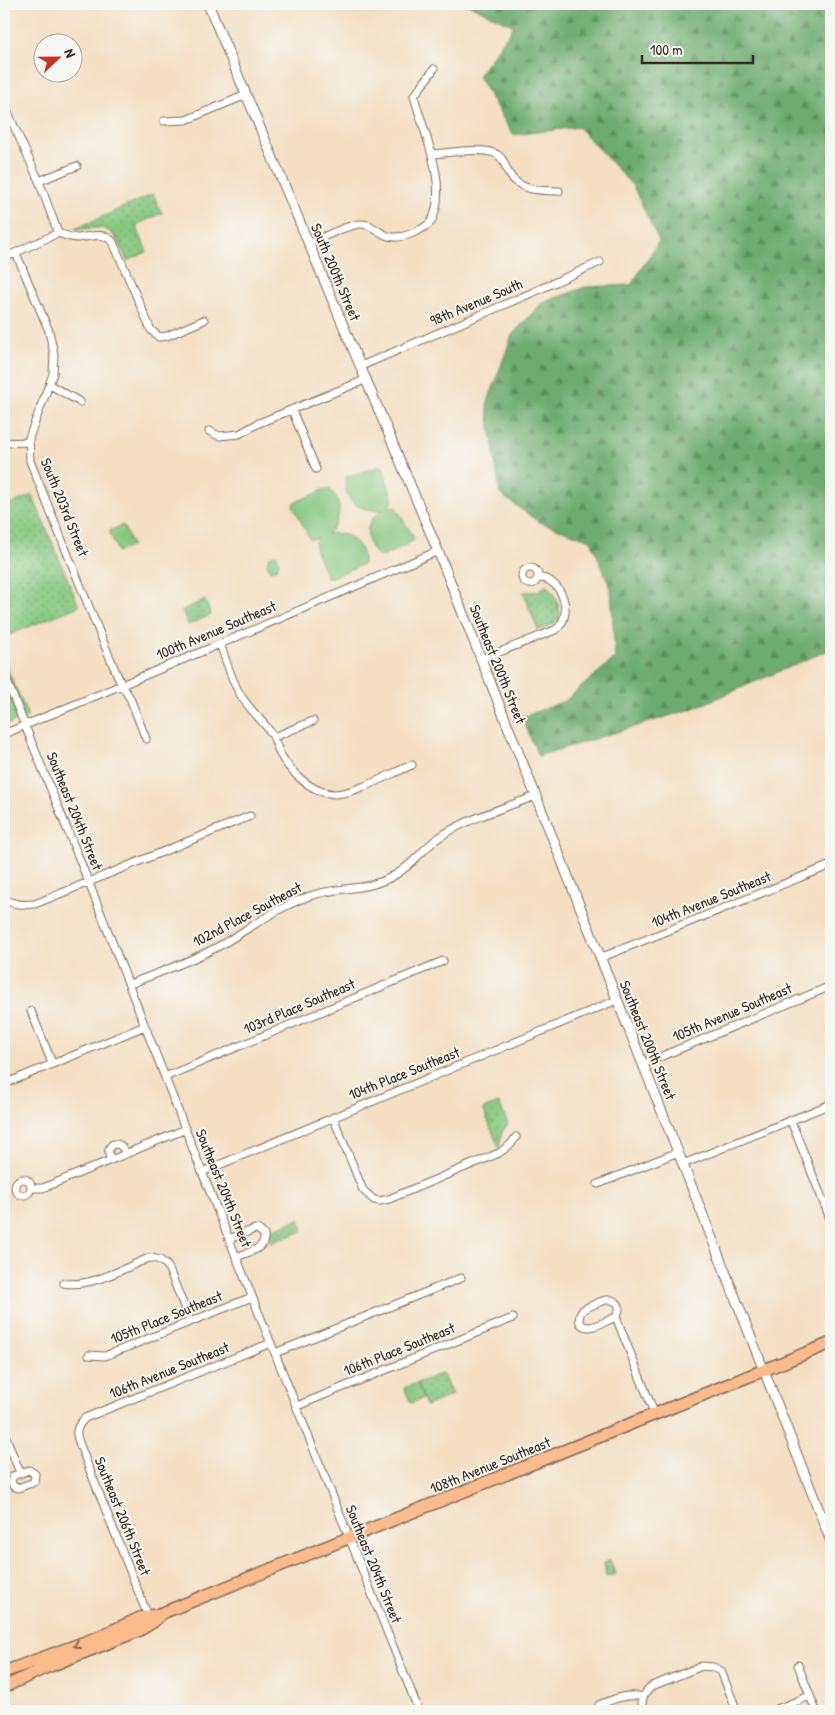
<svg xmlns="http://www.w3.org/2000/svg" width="835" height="1715" font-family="'Patrick Hand',sans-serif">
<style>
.green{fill:#87c881;stroke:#617950}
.forest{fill:url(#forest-firs);stroke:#546b46}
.park{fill:url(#park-dots);stroke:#617950}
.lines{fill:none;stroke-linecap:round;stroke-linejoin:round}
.minor-casing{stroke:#7c6958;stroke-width:9}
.tertiary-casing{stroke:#7c6958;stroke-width:11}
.primary-casing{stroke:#7c6958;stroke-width:14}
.minor{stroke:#fff;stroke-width:7}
.tertiary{stroke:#fff;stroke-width:9}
.primary{stroke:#fbbb8c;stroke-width:11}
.oneway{stroke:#916b50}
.labels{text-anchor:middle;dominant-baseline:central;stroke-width:4;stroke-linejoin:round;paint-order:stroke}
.street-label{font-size:15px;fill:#3b2a1e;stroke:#f6f6f2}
</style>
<defs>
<pattern id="forest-firs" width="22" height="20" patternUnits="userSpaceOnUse" patternTransform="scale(1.25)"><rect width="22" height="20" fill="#6dac6f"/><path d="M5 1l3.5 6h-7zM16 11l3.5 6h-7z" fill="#5b8c5b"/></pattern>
<pattern id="park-dots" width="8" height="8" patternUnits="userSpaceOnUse" patternTransform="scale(1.25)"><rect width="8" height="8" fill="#87c881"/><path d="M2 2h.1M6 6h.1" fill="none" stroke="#70a369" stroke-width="1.8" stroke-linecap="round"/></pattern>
</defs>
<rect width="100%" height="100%" fill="#f6f6f2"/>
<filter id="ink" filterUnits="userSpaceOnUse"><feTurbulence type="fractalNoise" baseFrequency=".02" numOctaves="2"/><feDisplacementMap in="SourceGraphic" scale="10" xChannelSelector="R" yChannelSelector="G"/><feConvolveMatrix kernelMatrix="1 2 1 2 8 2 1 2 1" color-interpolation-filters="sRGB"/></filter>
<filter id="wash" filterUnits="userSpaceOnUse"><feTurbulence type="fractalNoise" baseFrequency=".0096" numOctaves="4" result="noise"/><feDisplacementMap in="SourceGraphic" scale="20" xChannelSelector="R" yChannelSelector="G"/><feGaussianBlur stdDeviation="1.12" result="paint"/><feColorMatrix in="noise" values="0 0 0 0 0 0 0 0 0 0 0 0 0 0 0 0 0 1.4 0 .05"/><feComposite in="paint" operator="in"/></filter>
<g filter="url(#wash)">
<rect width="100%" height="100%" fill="#f4dfc3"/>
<path class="green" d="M381,466L383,467L393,501L388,507L395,506L414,538L413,541L383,557C371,555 366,539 368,528C370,520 376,514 383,510C361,512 342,503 346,477Z
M325,489H329C345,502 340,522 327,534C347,531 364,541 363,564L330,578L327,577L314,545L318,538L310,539L293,506L294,503Z
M123,525L132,546L118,552L109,531Z
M417,1383L423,1398L411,1403L404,1388Z"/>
<path class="forest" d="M467,4H831V649L692,709L538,756L522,717L565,701L615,658L611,589L591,540L539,522L500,494L487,405L512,335L542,303L585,287L631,285L659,241L633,186L578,127L513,135L478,76L514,26Z"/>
<path class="park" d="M153,194L162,213L136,225L147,252L127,261C120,246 115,226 95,228C88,228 82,230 75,229Z
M32,495L79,606L4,637V507Z
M276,554L279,562L277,568L270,571L267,564L269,557Z
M546,586C553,588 562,610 559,618C555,625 545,628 538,630L523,592H536Z
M205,600L211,615L188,625L182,610Z
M4,661L28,716L4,726Z
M499,1103L508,1124L502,1132L499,1148L483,1109Z
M299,1219L303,1231L271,1243L269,1231Z
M442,1373L452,1395L426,1406L417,1383Z
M610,1560L616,1574L606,1577L604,1563Z"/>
</g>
<g filter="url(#ink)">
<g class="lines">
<defs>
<path id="minor" d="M4,104L39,181L58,233
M164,121L186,120L246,95
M433,154C449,153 485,146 498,155C504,159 505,166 508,172C518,191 540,191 559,191
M39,181L77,166
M58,233C64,235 71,238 78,238C90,237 103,231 113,242L151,330L159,337L167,336L204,320
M309,243C325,237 343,226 360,224C371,223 379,233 388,236C402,240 421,231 431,222C450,187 423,131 414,96L434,69
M16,253L49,331L54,354L53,374L29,438L30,461L100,634L121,684L130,698L146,739
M4,258L58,233
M361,366L529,294L600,262
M50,385L80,402
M292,410L316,469
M209,431L219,436L239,434L259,423L367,379
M4,443L29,442
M522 576a8 8 0 1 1 16 0a8 8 0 1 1-16 0Z
M220,644C226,660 231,679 240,694C249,710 264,721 273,736C276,742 277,748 280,754C290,772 312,793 334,794C355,794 392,773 412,765
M482,659L555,630C576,616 561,577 539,578
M4,674L89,883L202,1172L419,1711
M4,734L220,644L438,551
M274,737L313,721
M4,899C14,905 24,905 35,904L250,816
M600,958L831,865
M130,984C160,972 192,961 221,945C249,929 276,908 307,897C337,885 364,893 395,875C413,865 424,847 441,836C467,819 506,807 536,796
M31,1011L52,1063
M643,1064L831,986
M165,1077L443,961
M4,1084L145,1026
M333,1117L363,1190L374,1200L380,1201L389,1199L499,1153L511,1144L516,1137
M791,1121L831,1221
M111,1160C108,1154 107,1149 113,1144C121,1143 123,1148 126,1154
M683,1164L831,1104
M202,1172L617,1000
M15 1187a8 8 0 1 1 16 0a8 8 0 1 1-16 0Z
M598,1184L678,1152
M31,1188H43L186,1129
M229,1239L255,1229L259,1230L264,1235C266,1250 247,1252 236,1257
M64,1283C90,1288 124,1268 149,1258C157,1258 163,1260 168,1267L190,1321
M616,1317C608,1320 598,1326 590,1327C576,1328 576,1312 588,1307C597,1304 609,1295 617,1303C621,1307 619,1312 616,1317L655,1415
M275,1353L461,1278
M89,1355L105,1356L252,1297
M297,1406L513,1318
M4,1432L20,1473
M29,1470L35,1474L34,1482L18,1488L13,1486L11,1481L13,1476Z
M148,1616L83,1453C77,1437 72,1431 85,1418L271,1343
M798,1665L816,1711
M643,1697L642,1703L645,1711
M599,1705C614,1699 627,1693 643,1697L648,1689L652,1686L702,1666L713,1667L721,1671L737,1711
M772,1711L810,1696"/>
<path id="tertiary" d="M208,4L438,551L678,1152L831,1541"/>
<path id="primary" d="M4,1672L96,1638L140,1618L160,1614L831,1343
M4,1687L45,1668L138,1631L153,1622L160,1615"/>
</defs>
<use href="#minor" class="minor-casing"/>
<use href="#tertiary" class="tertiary-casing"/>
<use href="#primary" class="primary-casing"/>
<use href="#minor" class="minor"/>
<use href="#tertiary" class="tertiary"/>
<use href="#primary" class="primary"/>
</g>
<defs><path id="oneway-chevron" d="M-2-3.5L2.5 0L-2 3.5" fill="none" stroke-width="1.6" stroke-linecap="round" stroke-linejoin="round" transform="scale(1.25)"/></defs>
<use class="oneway" href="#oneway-chevron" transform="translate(77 1645) rotate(160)"/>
</g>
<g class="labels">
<g class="street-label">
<text transform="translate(336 272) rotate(67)">South 200th Street</text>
<text transform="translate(476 302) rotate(-23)">98th Avenue South</text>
<text transform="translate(65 507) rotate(68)">South 203rd Street</text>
<text transform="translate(216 630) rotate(-23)">100th Avenue Southeast</text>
<text transform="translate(498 664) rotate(68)">Southeast 200th Street</text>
<text transform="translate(75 811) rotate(68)">Southeast 204th Street</text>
<text transform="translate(711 899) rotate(-22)">104th Avenue Southeast</text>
<text transform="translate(247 914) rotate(-28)">102nd Place Southeast</text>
<text transform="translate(299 1006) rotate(-23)">103rd Place Southeast</text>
<text transform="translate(732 1012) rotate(-23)">105th Avenue Southeast</text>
<text transform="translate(648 1040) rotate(68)">Southeast 200th Street</text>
<text transform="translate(404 1073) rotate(-22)">104th Place Southeast</text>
<text transform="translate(224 1188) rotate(68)">Southeast 204th Street</text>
<text transform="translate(166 1317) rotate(-22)">105th Place Southeast</text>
<text transform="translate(399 1349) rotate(-22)">106th Place Southeast</text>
<text transform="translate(169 1370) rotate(-22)">106th Avenue Southeast</text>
<text transform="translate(490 1465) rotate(-22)">108th Avenue Southeast</text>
<text transform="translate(123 1516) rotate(68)">Southeast 206th Street</text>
<text transform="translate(374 1564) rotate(68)">Southeast 204th Street</text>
</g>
</g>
<rect width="835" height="1715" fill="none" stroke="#f6f6f2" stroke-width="20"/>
<g transform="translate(58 58) rotate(68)"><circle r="24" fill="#f6f6f2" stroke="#aba49d"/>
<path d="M0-4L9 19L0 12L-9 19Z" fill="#c8321e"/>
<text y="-8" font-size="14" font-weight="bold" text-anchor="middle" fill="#3b2a1e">N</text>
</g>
<path d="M642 55v8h111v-8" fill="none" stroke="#3b2a1e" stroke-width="2.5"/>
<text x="650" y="55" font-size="15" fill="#3b2a1e" stroke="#f6f6f2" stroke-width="4" paint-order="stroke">100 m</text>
</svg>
